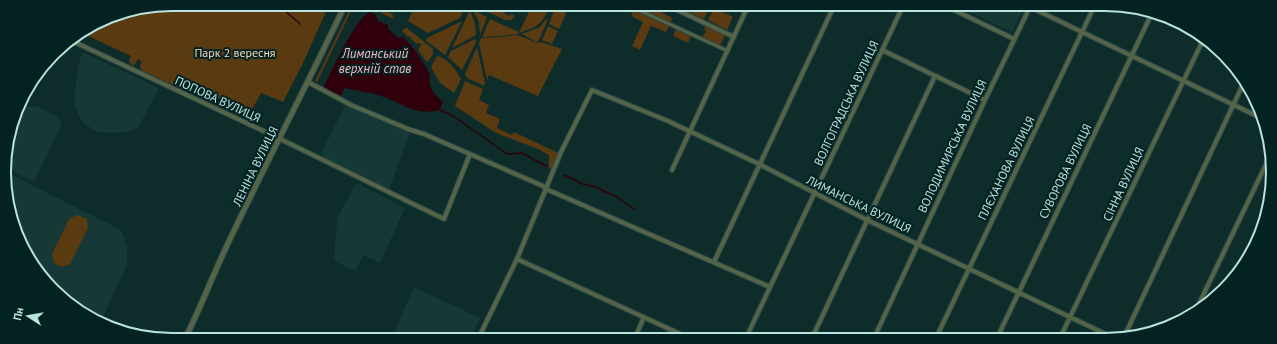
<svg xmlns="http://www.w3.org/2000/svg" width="1277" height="344" font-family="'PT Sans',sans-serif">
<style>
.built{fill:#163937}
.green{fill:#5a3a11}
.water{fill:#2f000c}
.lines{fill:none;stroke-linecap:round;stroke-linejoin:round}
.stream{stroke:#2f000c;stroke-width:1.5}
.pedestrian-casing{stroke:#284947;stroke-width:5}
.minor-casing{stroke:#284947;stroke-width:6}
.tertiary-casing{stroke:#284947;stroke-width:7}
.pedestrian{stroke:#556347;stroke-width:3}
.minor{stroke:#556347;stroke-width:4}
.tertiary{stroke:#556347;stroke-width:5}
.labels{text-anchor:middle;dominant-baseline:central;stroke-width:4;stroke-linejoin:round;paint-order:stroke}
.park-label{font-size:12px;fill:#f7daba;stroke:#032221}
.street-label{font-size:12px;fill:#b8e4e0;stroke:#032221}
.water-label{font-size:13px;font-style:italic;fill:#fcb8c2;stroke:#032221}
.rim{fill:none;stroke:#b8e4e0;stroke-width:2}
</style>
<rect width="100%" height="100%" fill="#0d2c2a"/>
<path class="built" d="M958,7H1025L1012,32Z
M82,52L159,88L138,128L125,132L110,133L95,131L82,122L75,106V93L78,67Z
M20,106L38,107L56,116L62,124L34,182L5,167L4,161L18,112Z
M345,106L410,133L389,189L324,157L321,153Z
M14,176L121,230L127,246V265L101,321L74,307L39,274L10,216L7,191Z
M356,183L405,208L380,263L363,255L355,271L334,261L337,219Z
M414,287L480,318L471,337H392Z"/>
<path class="green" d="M172,4L329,5L302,65L283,102L261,93L250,113L179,79L183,90L141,70L140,66L142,62L138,59L135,64L132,66L129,61L131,56L82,33L108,17Z
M352,5H354L317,82L315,81Z
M382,5H387L391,12H389L390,14L392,13L394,19L385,15L379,11L385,8L384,6L379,10L377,7Z
M415,5H462L465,7L460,18L428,33L408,21Z
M473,5H493L509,16L511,14L515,16L511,20H505Z
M532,5H550C542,25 539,26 519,33Z
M556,5H558L566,14L559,29L549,24Z
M633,6H661V12L672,18L670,24Z
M676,6H710L704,19Z
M632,8L669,26L666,32L651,26L640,50L632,46L643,22L633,17L631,11Z
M714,8L733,17L727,30L708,20Z
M470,10L475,24L476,35L452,48Z
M473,10L487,17L480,35L479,22Z
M490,19L519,32L518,34L501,36L482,37Z
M546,19H548L539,40L536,42L522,34L540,27Z
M462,21L445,55L425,40L429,37Z
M548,26L558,31L552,44L542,40Z
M707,26L725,35L720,46L700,37L701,35L703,36L706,31L704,29L705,27Z
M405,28H407L433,49V54L428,62L425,60L418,50L421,45L420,43L417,44L411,39L410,36L408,37L402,31Z
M676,29L691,36L688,43L673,36Z
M517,35L538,43L541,42L562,49L538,96L489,75L487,80L479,43L481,38L501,37Z
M475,39L476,42L462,70L448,57L451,51Z
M477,47L485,83L484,86L467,78L465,74Z
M437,56C448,58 456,70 461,79L454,93L440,83L431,67Z
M465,81L483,89L479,100L489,105L486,113L500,119L497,128L512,135L514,132L558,153L551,170L549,167V155L538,149L496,133L455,106Z
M77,215L87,219L88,228L70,264L62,267L54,263L52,254L69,219Z"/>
<path class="water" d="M370,12L375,14L378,21L388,25V29L399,38L403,37L414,49L430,74C428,88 433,93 443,102L440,110C415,116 406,105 384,97C372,92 357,91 344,88L341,96L323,88C331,72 356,17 370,12Z"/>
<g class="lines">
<path class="stream" d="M280,4L282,8L300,24
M440,110L455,117L507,154L522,153L546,166
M564,175L583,184L595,187L617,197L635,210"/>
<defs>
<path id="pedestrian" d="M630,6L728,51"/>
<path id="minor" d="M669,6L734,37
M948,7L1014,39
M1030,7L1261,118
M70,40L272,135L444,219L470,154
M882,50L985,100
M308,82L351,105L408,129L424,134L543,186L546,189L770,287
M672,170L748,6
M517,259L689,338
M714,262L834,6
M1196,310L1270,156
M479,337L517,259L561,152L592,90L668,121L759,164L867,220L1116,339
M635,338L644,317
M746,338L903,6
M812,338L935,76
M874,338L985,100L1030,7
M936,338L1094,7
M997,338L1152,13
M1060,338L1204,38
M1123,339L1245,80"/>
<path id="tertiary" d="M186,337C202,304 215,270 231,237C268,159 308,83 345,5"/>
</defs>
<use href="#pedestrian" class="pedestrian-casing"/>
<use href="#minor" class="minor-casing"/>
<use href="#tertiary" class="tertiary-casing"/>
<use href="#pedestrian" class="pedestrian"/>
<use href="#minor" class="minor"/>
<use href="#tertiary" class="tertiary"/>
</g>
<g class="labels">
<g class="park-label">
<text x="235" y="52">Парк 2 вересня</text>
</g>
<g class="street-label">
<text transform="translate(218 99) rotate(25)">ПОПОВА ВУЛИЦЯ</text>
<text transform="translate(846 103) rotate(-65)">ВОЛГОГРАДСЬКА ВУЛИЦЯ</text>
<text transform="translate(952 146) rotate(-65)">ВОЛОДИМИРСЬКА ВУЛИЦЯ</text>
<text transform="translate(255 166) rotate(-64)">ЛЕНІНА ВУЛИЦЯ</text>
<text transform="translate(1006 168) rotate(-64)">ПЛЄХАНОВА ВУЛИЦЯ</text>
<text transform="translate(1065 171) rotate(-64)">СУВОРОВА ВУЛИЦЯ</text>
<text transform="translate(1123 184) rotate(-65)">СІННА ВУЛИЦЯ</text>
<text transform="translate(859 204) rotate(26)">ЛИМАНСЬКА ВУЛИЦЯ</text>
</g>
<g class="water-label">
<text x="375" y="53">Лиманський<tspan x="375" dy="15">верхній став</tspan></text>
</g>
</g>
<path d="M0 0H1277V344H0ZM172 11H1105A161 161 0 0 1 1266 172V172A161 161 0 0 1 1105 333H172A161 161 0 0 1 11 172V172A161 161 0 0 1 172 11Z" fill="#032221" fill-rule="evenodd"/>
<path class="rim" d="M172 11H1105A161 161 0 0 1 1266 172V172A161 161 0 0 1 1105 333H172A161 161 0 0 1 11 172V172A161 161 0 0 1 172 11Z"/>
<g transform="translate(28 316) rotate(282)" stroke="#032221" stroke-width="3" paint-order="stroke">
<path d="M0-3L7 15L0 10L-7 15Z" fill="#b8e4e0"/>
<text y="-6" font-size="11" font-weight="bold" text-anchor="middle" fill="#b8e4e0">Пн</text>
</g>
</svg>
